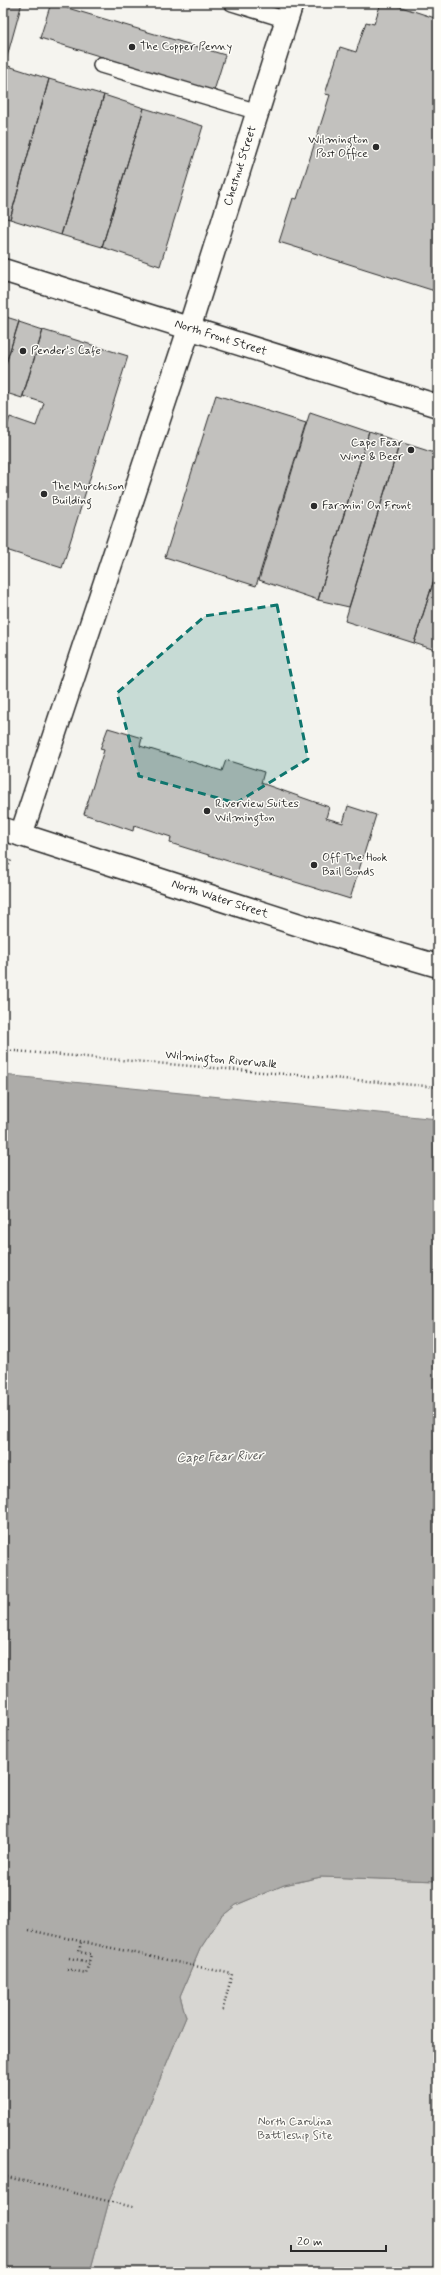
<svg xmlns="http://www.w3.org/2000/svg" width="441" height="2275" font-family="Mynerve,sans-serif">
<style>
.green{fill:#d7d6d2;stroke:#81807e}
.water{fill:#adaca9;stroke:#797877}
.building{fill:#c2c1be;stroke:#2b2b2b}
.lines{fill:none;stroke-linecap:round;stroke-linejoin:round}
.lane-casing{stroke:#2b2b2b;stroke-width:18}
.street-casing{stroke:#2b2b2b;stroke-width:25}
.secondary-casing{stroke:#2b2b2b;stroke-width:25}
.path{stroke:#2b2b2b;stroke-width:2.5;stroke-dasharray:1 3;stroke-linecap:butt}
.lane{stroke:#fdfcf7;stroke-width:15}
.street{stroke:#fdfcf7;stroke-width:22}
.secondary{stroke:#fdfcf7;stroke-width:22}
.marked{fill:#0f766e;fill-opacity:0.2;stroke:#0f766e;stroke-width:3;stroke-dasharray:8 5;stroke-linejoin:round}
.poi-dot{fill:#2b2b2b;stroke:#fdfcf7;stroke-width:1.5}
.labels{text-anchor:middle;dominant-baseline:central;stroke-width:3;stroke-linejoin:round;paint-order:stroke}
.poi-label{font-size:12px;fill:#2b2b2b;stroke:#fdfcf7;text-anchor:start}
.street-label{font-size:12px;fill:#2b2b2b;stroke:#fdfcf7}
.park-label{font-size:12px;fill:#565655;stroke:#fdfcf7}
.water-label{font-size:13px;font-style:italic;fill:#585857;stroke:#fdfcf7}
</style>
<rect width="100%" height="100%" fill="#f5f4ef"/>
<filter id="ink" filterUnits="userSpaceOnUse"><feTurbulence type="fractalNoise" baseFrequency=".025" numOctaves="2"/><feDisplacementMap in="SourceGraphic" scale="8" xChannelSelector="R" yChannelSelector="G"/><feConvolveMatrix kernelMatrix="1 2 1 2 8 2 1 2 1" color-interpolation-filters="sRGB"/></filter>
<g filter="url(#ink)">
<path class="green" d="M321,1877L438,1881V2272H90L109,2201L186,2017L180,1996L200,1949L221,1917L236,1905L284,1885Z"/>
<path class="water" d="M3,1075L438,1119V1881L321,1877L284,1885L236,1905L221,1917L200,1949L180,1996L186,2017L109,2201L90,2272H3Z"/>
<path class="building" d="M3,3H22L3,71Z
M51,3L225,55L214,91L40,38Z
M381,3H389L438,19V292L279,242L293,198L297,199L330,95L325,94L340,47L356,52L366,22L374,24Z
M5,65L49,79L10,219L3,217V71Z
M49,79L104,95L61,235L10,219Z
M104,95L144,108L102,247L61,235Z
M144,108L203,126L160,266L102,247Z
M3,316L19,321L3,373Z
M19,322L43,330L22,398L3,392V373Z
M43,330L128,356L62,568L3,549V438L10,417L36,426L44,403L23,396Z
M216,395L306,423L256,586L165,557Z
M310,412L369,432L318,600L259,580Z
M369,432L400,442L349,607L318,600Z
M400,442L438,454V567L414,643L345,621Z
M438,567V651L414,643Z
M108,728L142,738L140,746L222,771L226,760L264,772L261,783L329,807L326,818L343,823L348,806L376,815L350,899L170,843L171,837L134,825L133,831L84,814L104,750L100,749Z"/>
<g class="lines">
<defs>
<path id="lane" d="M232,3L287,20
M101,65L258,112"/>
<g id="street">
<path id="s1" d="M3,829L312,929L438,966"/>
<path d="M21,835L189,329"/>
</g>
<g id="secondary">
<path id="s2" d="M3,270L438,406"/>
<path id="s3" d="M189,329L292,3"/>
</g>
</defs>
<use href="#lane" class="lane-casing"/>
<use href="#street" class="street-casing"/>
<use href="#secondary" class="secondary-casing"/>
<path class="path" d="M3,880L11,860
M3,1050L438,1087
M29,1930L232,1974L222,2013
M69,1958L89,1962
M67,1969L86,1973L91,1954L79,1952L81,1942
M3,2176L133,2207"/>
<use href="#lane" class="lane"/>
<use href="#street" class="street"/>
<use href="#secondary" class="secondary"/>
</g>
</g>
<path class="marked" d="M277,605L308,759L236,803L139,776L117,693L205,616Z"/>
<g class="poi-dot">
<circle cx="132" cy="47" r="4"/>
<circle cx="376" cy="147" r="4"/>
<circle cx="23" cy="351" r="4"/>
<circle cx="411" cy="450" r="4"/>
<circle cx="44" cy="494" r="4"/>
<circle cx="314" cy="506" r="4"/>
<circle cx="207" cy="811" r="4"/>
<circle cx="314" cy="865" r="4"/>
</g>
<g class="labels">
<g class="poi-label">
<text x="140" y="47">The Copper Penny</text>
<text x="368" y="140" text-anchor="end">Wilmington<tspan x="368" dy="14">Post Office</tspan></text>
<text x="31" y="351">Pender's Cafe</text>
<text x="403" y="443" text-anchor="end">Cape Fear<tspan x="403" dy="14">Wine &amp; Beer</tspan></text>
<text x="52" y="487">The Murchison<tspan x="52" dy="14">Building</tspan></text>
<text x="322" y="506">Farmin' On Front</text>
<text x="215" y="804">Riverview Suites<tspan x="215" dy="14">Wilmington</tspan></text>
<text x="322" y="858">Off The Hook<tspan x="322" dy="14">Bail Bonds</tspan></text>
</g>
<g class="street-label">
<text stroke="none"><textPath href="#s3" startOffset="171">Chestnut Street</textPath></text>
<text stroke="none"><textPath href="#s2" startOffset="228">North Front Street</textPath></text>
<text stroke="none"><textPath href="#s1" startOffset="228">North Water Street</textPath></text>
<text transform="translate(221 1060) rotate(5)">Wilmington Riverwalk</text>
</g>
<g class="park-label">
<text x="295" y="2122">North Carolina<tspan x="295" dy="14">Battleship Site</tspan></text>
</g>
<g class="water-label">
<text transform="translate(220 1457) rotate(-2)">Cape Fear River</text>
</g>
</g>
<rect width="441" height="2275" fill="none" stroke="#fdfcf7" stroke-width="16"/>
<rect x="8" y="8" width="425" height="2259" fill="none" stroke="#2b2b2b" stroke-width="1.5" filter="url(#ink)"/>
<path d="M291 2245v6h95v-6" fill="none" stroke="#2b2b2b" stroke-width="2"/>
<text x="297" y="2245" font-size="12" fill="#2b2b2b" stroke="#fdfcf7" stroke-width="3" paint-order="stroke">20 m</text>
</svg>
